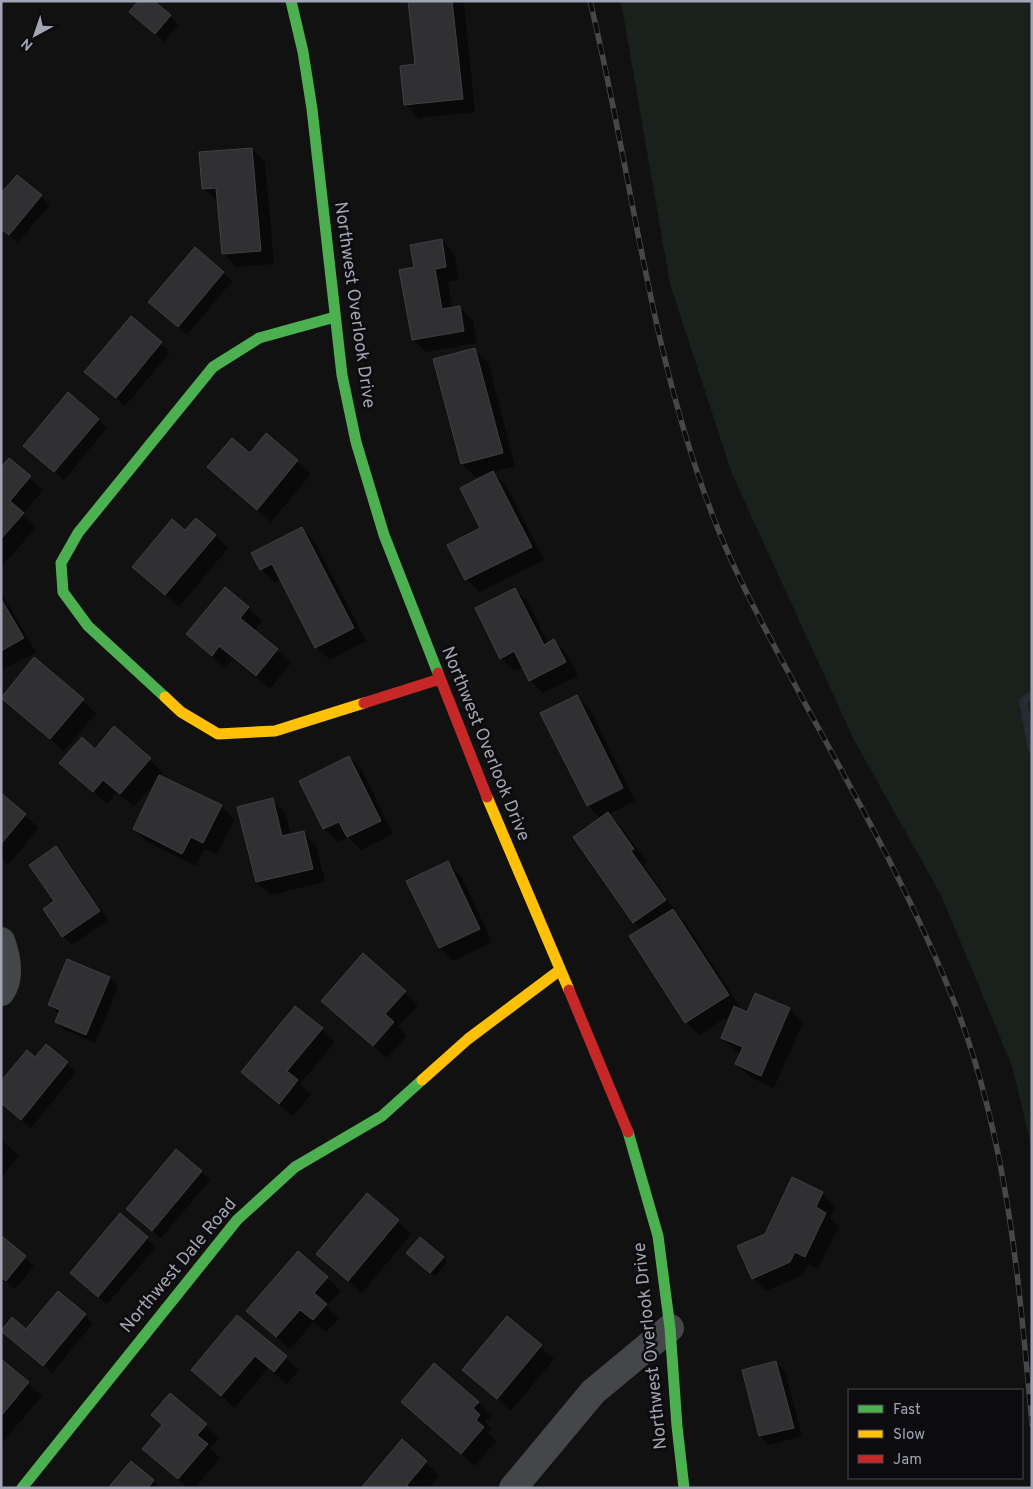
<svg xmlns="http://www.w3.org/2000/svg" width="1033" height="1489" font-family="Overpass,sans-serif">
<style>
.green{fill:#1a201b}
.shadow{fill:#0007}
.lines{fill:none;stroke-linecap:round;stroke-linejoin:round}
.stream{stroke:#252b33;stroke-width:8}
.building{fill:#303032;stroke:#404045}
.street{stroke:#45464a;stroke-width:28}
.fast{stroke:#4caf50;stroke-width:11}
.slow{stroke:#ffc107;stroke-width:11}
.jam{stroke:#c62828;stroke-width:11}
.rail-casing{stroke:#45474a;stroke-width:5.5}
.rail{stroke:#0c0b0d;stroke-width:4;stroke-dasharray:11;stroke-linecap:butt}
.labels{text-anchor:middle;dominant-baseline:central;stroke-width:5;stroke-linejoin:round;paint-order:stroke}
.street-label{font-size:18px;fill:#a1a5b4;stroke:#0c0b0d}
</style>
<rect width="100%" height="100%" fill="#111"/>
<path class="green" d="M620,1H1032V1149L1012,1066L941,895L854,740L732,474L670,284L623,13Z"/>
<path class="shadow" d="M409,1H461L464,5L475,112L419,118L405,104L416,66Z
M130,12L170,16L178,25L164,42Z
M252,149L265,162L274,264L236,267L223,253L218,201L203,188Z
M41,196L50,205L18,242L1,229Z
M441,240L454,254L459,280L448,282L452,308L459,307L473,320L477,343L426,352L413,339L416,268Z
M223,272L232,281L187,335L150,302Z
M131,318L170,352L125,406L86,372Z
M475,350L488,363L515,466L493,472L506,485L544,560L479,592L466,579L482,529L489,474L475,477L462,464Z
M98,420L107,428L64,480L33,454Z
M267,435L311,474L271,522L209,467L250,455Z
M9,459L43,490L23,514L36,527L1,568V469Z
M301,529L315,542L366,641L330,660L316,647L281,579L275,583L261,569L253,553Z
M215,535L228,548L179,607L134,567Z
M225,589L262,621L254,631L291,663L270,689L233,659L225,668L187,634Z
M514,589L528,602L548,644L554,641L567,654L578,676L543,693L530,680L523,667L514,671L501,658Z
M1,592L36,652L4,669L1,666Z
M34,659L96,713L64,751L2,697Z
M577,696L590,709L635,801L609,814L621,827L647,862L643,865L678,915L686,923L741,1009L739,1010L748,1014L789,1009L803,1022L774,1088L750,1077L737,1064L741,1053L736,1051L722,1037L732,1014L699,1035L686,1022L642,930L634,923L574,838L601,819L588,805Z
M114,728L163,772L160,776L221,806L234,819L217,855L204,849L196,866L147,842L134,829L158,779L134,806L117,792L107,804L61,763L95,750Z
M349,757L362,770L393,834L361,850L348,837L338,842L324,829L301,781Z
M1,794L39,828L8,865L1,859Z
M272,800L285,813L291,835L303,832L316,845L325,882L270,895L257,882Z
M56,848L65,857L108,920L72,945L63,936L44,909L56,901Z
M448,863L461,876L492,942L453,961L440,947Z
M363,955L418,1005L398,1027L407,1036L387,1058L336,1014Z
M109,978L118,987L95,1043L65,1030L56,1022L59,1014L50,1005Z
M322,1029L335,1042L300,1084L311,1094L293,1116L255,1085L242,1072Z
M46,1045L76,1072L31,1128L1,1103Z
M1,1139L19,1156L1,1178Z
M176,1150L210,1180L161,1238L136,1217Z
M822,1193L835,1207L830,1218L839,1227L818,1269L808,1264L803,1275L766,1291L753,1278L766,1235Z
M120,1215L156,1247L107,1304L80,1281Z
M398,1221L411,1234L362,1293L318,1254Z
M3,1239L34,1266L15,1289L1,1277Z
M412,1257L443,1258L447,1262L435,1276Z
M328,1278L341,1291L327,1306L339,1318L326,1332L314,1322L290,1349L248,1311Z
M85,1315L93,1323L52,1373L2,1331H26Z
M237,1316L299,1370L287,1384L268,1368L235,1408L192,1370Z
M507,1318L554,1359L511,1411L464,1370Z
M1,1360L42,1396L1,1444Z
M776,1362L785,1371L802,1436L769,1445L760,1436L743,1371Z
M402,1402L478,1403L491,1416L485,1422L492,1429L488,1433L496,1441L475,1466Z
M152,1415L206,1425L219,1438L210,1448L220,1458L195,1488H188L144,1449L163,1426Z
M402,1441L439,1475L429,1488H363Z
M153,1481L159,1488H110Z"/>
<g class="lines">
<path class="stream" d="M1032,695L1023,701L1032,750"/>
</g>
<path class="building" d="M138,1H154L171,15L155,34L129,12Z
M408,1H452L463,99L404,105L400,66L415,64Z
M252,148L261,251L222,254L216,188L202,189L199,152Z
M17,175L42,195L9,235L1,229V193Z
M442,239L446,267L435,269L442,309L460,306L464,331L412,340L399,270L414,267L410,245Z
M195,247L224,272L178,327L148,302Z
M131,316L162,342L116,398L84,372Z
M475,348L503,453L461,464L433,359Z
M68,392L99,419L54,472L23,446Z
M266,433L298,460L257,510L207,467L232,438L250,453Z
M9,458L31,476L10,501L24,513L1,539V467Z
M493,471L532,547L465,580L447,545L480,528L460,488Z
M196,518L216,535L165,595L132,567L172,519L185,530Z
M302,527L354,628L315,648L272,564L260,570L251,553Z
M225,587L249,607L240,618L278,649L256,676L219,646L212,656L186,634Z
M515,588L544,645L554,639L566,662L529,681L514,651L500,659L475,608Z
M1,599L24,638L1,651Z
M34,657L84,699L50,739L1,698Z
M577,695L623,788L587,806L540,713Z
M114,726L151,758L120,794L103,780L93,792L59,763L82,737L95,749Z
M349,756L381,821L347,837L339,822L323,829L299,781Z
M159,775L222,805L203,843L191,837L182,854L133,829Z
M1,793L26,814L1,844Z
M273,798L282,836L304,831L313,869L256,882L237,807Z
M608,812L634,849L631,851L666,900L633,923L573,837Z
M56,846L100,911L62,937L43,909L54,901L29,865Z
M448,861L480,929L439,948L406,881Z
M673,909L729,995L685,1023L629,936Z
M363,953L406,991L385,1014L394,1022L373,1046L321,1001Z
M67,959L110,977L86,1035L55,1022L60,1010L48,1005Z
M755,993L790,1008L761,1076L735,1064L743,1047L721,1038L734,1006L747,1012Z
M295,1006L323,1028L287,1071L298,1080L279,1104L241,1072Z
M46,1044L68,1062L21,1120L1,1103V1081L27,1050L35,1057Z
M176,1149L202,1171L152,1231L126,1209Z
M792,1177L823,1192L816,1207L826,1213L805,1257L795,1252L790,1262L752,1279L737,1246L765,1234Z
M367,1193L399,1220L348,1281L316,1254Z
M120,1213L148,1237L98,1297L70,1273Z
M3,1237L26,1256L6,1281L1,1277V1239Z
M420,1237L444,1257L430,1273L406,1253Z
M298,1251L328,1277L314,1293L327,1304L313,1320L300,1310L276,1337L246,1311Z
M58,1291L86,1314L43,1366L1,1331L12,1317L26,1329Z
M237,1315L287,1356L274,1372L255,1356L221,1396L191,1370Z
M507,1316L542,1345L497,1399L462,1370Z
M1,1359L29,1382L1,1416Z
M776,1361L794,1428L759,1436L742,1370Z
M434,1363L479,1402L473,1408L480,1415L476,1420L484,1427L461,1454L401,1402Z
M170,1393L207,1424L197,1435L208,1444L178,1479L142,1449L162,1425L151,1415Z
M402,1439L427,1461L407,1485L410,1488H361Z
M131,1461L154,1480L148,1488H108Z"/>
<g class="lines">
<path class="street" d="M1,941C7,957 11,977 1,992
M513,1488L593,1392L670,1328"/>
<path class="fast" d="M291,1L303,52L312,109L342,375L356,442L384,535L438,673
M165,697L88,626L63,592L61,563L78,533L213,367L259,338L335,317
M628,1132L658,1236L670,1328L677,1426L684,1488
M22,1488L237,1220L295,1167L382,1116L422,1080"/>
<path class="slow" d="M165,697L181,712L218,734L275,731L364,703
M487,797L569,990
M422,1080L468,1039L560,970"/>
<path class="jam" d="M438,673L487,797
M364,703L440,679
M569,990L628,1132"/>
<defs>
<path id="rail" d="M590,1C633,177 650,360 718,529C741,587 773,643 802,698C857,799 915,901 957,1009C1008,1143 1019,1282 1032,1424"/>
</defs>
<use href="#rail" class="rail-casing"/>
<use href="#rail" class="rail"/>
</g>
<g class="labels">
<g class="street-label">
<text transform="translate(354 305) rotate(82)">Northwest Overlook Drive</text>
<text transform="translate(485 744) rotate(68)">Northwest Overlook Drive</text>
<text transform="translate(179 1266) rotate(-50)">Northwest Dale Road</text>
<text transform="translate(651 1346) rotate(-96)">Northwest Overlook Drive</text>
</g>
</g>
<rect width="1033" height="1489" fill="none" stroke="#a1a5b4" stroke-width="5"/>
<rect x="848" y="1389" width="175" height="90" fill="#0c0b0d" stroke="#484950"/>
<rect x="858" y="1405" width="25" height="8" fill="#4caf50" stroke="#484950"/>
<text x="893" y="1414" font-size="15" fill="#a1a5b4">Fast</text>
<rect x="858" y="1430" width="25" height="8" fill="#ffc107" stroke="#484950"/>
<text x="893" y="1439" font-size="15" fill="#a1a5b4">Slow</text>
<rect x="858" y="1455" width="25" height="8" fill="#c62828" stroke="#484950"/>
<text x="893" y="1464" font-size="15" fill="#a1a5b4">Jam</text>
<g transform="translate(35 35) rotate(220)" stroke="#0c0b0d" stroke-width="4" paint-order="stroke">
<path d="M0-4L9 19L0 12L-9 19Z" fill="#a1a5b4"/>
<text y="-8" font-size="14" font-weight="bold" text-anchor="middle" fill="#a1a5b4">N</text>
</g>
</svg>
